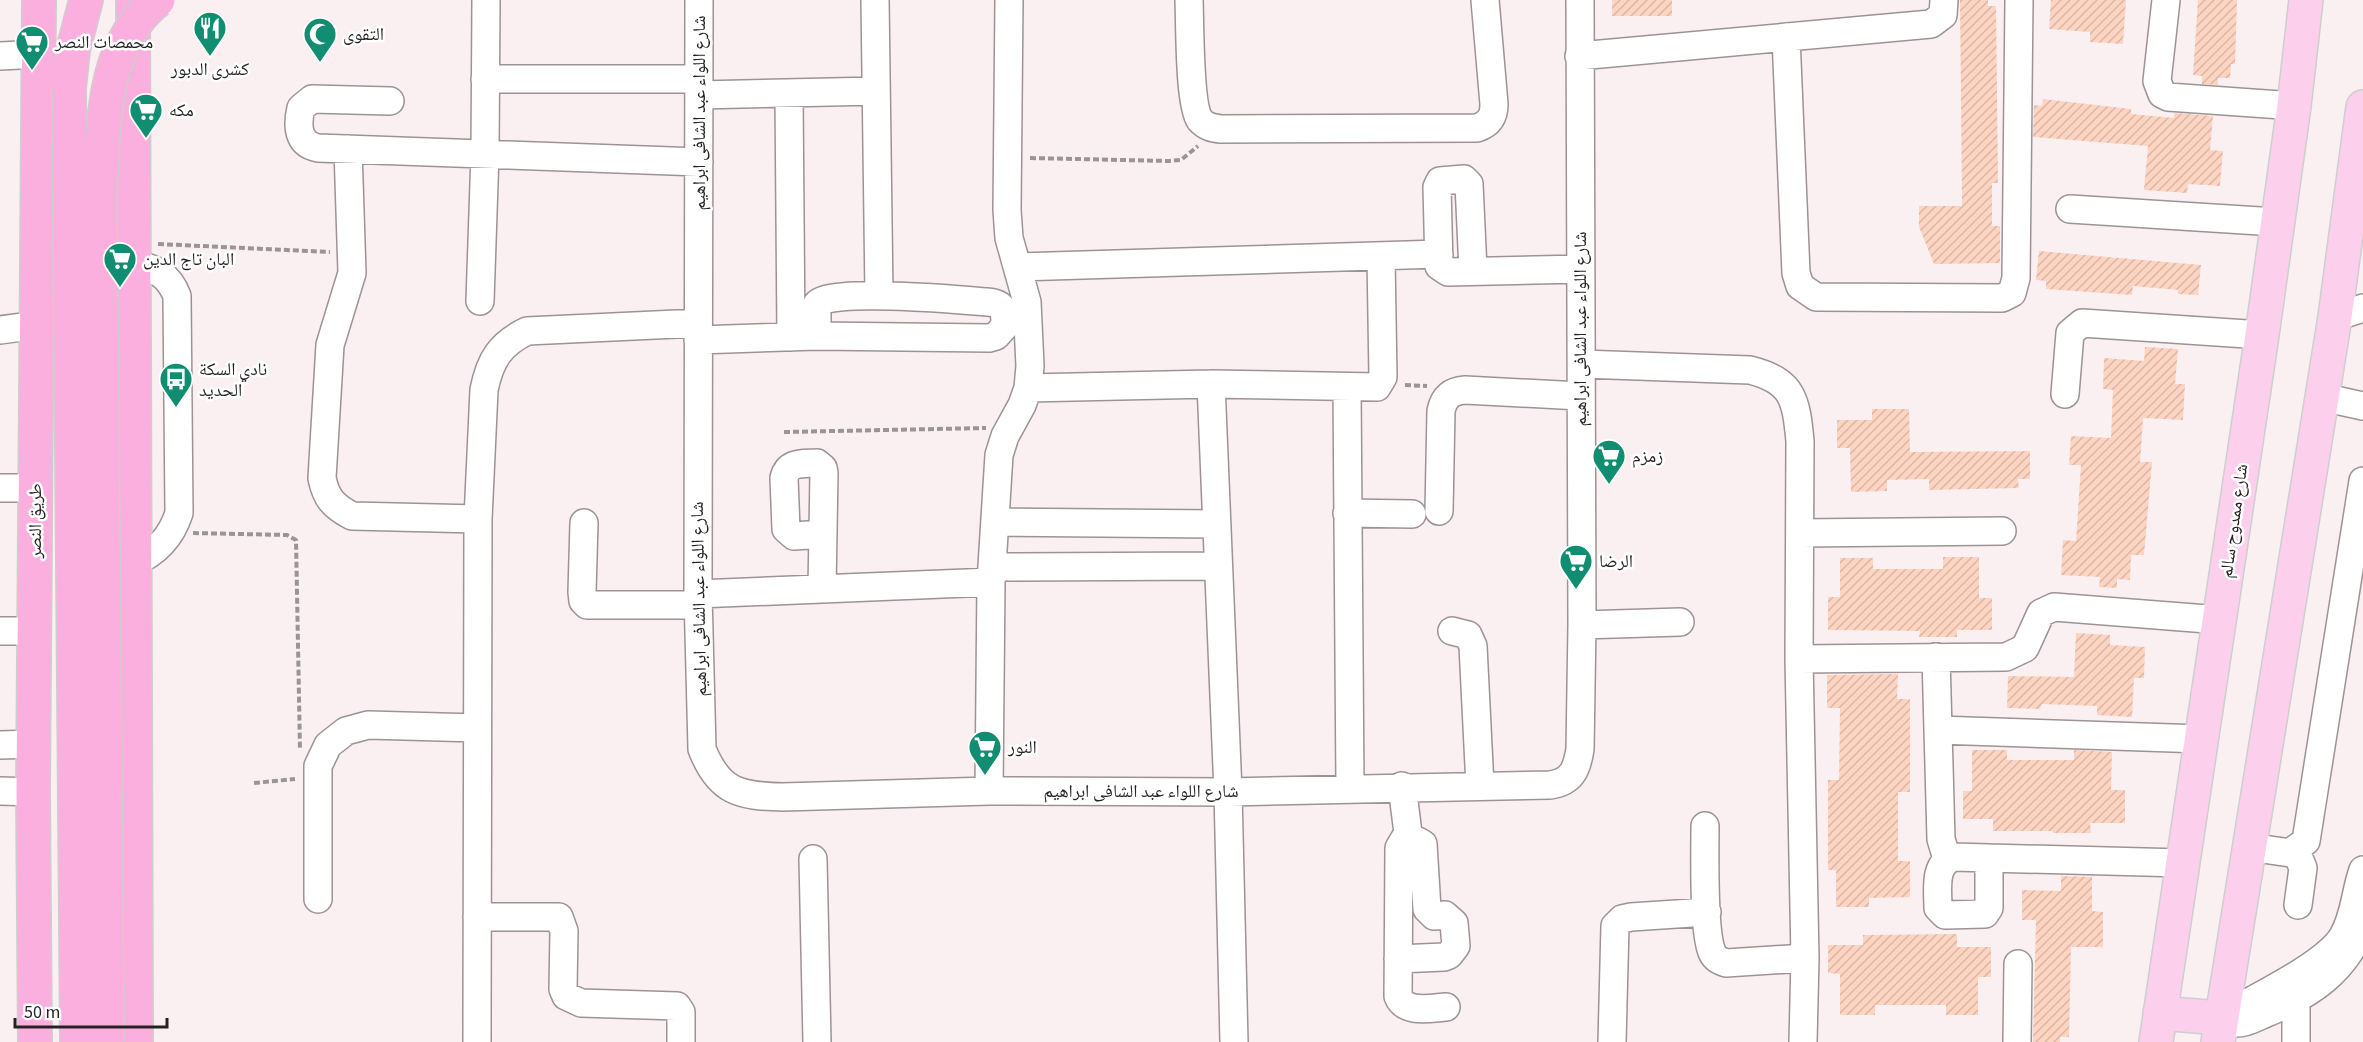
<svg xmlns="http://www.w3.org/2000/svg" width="2363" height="1042" font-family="'Source Sans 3','Noto Naskh Arabic',sans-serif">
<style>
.building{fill:url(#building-hatch)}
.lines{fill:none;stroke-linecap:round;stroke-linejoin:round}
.minor-casing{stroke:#9d9394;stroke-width:30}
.major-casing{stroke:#cfcece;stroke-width:36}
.highway-casing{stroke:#cfcece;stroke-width:36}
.path{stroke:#9b9394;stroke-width:4;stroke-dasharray:6 3;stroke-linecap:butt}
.minor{stroke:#fff;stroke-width:27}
.major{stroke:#fccfec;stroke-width:33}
.highway{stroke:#faafdf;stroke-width:33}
.highway-bridge-casing{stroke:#cfcece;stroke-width:36;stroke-linecap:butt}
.highway-bridge{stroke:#faafdf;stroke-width:33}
.labels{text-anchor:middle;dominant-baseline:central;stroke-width:5;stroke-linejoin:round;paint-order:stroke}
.poi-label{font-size:18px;fill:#262222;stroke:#fff;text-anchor:start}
.street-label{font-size:18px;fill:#262222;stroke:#fff}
</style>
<defs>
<pattern id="building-hatch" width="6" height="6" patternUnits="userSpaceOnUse" patternTransform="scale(1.5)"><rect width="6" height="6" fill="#fdd4c2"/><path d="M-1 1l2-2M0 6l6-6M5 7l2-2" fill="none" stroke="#d9b6a6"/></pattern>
</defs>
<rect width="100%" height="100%" fill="#fbf0f1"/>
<path class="building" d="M1612,0H1672V16H1612Z
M1960,0H1988V6H1996L1998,183H1992V226H2000V263L1934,264L1919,227V206H1962Z
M2051,0H2126L2123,44L2090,42V32L2049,29Z
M2198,0H2237L2235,64H2231L2230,78H2218V85L2202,84V76L2193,75Z
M2043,99L2131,109V114L2174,118V113L2213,116L2210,150L2223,151L2220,186L2188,184L2187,193L2144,190L2148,146L2033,137L2034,105L2042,106Z
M2039,251L2201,265L2198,295L2178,294V290L2133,286L2132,295L2046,289V281L2036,280Z
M2145,347L2178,349L2175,384H2185L2183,420L2143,418L2140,462H2152L2144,555H2131L2130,580L2117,579V588L2099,587L2100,577L2061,575L2063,540L2076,541L2081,465H2069L2071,436L2111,438L2113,390L2103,389L2104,358L2144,361Z
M1872,409H1909L1910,452L2030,451V479H2018L2019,488L1929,490V479L1887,480V491L1851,492L1850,448H1837V420H1872Z
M1943,557H1979V598H1992V630H1957V637H1919L1920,631L1828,630V597H1840V558H1873V569H1943Z
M2076,633L2110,635V645L2145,647L2144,678H2134L2132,717L2097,715V706L2042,704L2040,709L2007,708L2008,676L2074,677Z
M1898,674L1897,699H1910V792H1898V861H1910V897L1869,898V907H1836V870H1828V780H1839L1840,708H1827V675Z
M1972,750H2007V760H2074V750L2112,752L2111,790H2125V823H2090L2091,833H2053V831H1993V819H1963V791H1972Z
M2061,876L2092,877V911L2103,912V947H2071L2069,1037H2060V1042H2033L2036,920H2022V890L2061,891Z
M1957,934V947H1991V977H1978V1015H1946V1005H1875V1015H1840V974L1828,973V945H1863V935Z"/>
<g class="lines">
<defs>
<path id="minor" d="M699,0L698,594L702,749C719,792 739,796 783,797L989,791L1228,792L1550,785C1572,782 1577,769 1580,749L1582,625L1580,0
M875,0L879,295
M1189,0C1190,23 1189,105 1200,120C1206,127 1213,128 1221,129L1477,128C1489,124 1494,117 1494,104L1485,0
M2166,0L2157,81L2162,94L2168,97L2294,106
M1786,37L1796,273L1800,286L1816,297L2002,298L2012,293L2016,278L2019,0
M0,56L40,54
M1579,56L1931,24L1943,15L1944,0
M485,79H699
M699,95L876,91
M789,95L791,337
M390,101L312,99L301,108C297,125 297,144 318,148L699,162
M348,149L352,273L330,345L322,478C326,498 333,506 352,516L478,519
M2070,209L2276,222
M1018,267L1439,254
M1473,270L1469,184L1464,179L1440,181L1437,187L1439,266L1448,272L1580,269
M480,301L485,154L486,0
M2335,317L2363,308
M0,330L37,325
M698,340L817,336L989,338L996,336L1005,326C1005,311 1004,303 987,302C962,300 828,288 817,304V336
M1582,364L1750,370C1793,381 1796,399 1800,441L1799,659L1805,958L1803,1042
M1211,384L1228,792L1234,1042
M1347,387L1350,788
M1028,388L1211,384L1377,387L1383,377L1381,258
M2065,394L2070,333L2082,323L2262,335
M2322,397L2363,406
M0,488H36
M1439,511L1441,411C1444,397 1451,391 1465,390L1580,396
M1347,513L1412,514
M996,522L1216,524
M584,523L582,592L583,601L587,605H698
M1800,533L2002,531
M133,563C156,553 171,538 179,513L177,296C169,275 155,268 134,264
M992,567L1217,566
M822,589L824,473L823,468L817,463C803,464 788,461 784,478L786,529L794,536L823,534
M698,594L991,582
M1582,625L1680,622
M0,631H35
M1452,631L1468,635L1473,646L1480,786
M1936,657L1941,839L1947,859
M1799,659L2006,657L2025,648L2041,613L2054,607L2220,620
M1938,730L2202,739
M0,745L34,744
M1402,786L1408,833L1399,848L1398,996C1405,1014 1430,1008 1446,1007
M0,791L33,792
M989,791L991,582L999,455L1005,436L1022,405L1028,388L1030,366L1027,302L1009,238L1007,210L1009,0
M1705,826C1705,853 1703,931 1712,952C1715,959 1720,961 1726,963L1805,958
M2249,847L2290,853L2306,841L2363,481
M2296,851L2303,868L2298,905
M1954,857L1989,858V908L1985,914L1945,915L1938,908C1938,890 1933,864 1954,857Z
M1989,858L2182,863
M813,859L817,1042
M318,899V766L328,745L346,731L368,725L477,728
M477,917H559L564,931L563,989L566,996L581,1003L677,1006L681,1012V1042
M1398,959L1444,957L1449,955L1456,946L1454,923L1445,915L1434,916L1427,909L1423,844L1418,841L1405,842
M2220,1018C2251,1000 2326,965 2343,936C2355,916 2355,892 2363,870
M2230,1022C2243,1026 2256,1017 2269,1012C2311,994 2344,972 2362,928
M477,1042L478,519L484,390C490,360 500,344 527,331L698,323
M1612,1042L1615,926L1622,919L1631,917L1707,912
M2017,1042L2018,964
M2296,1042V1000"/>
<path id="major" d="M2160,1013L2220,1018
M2156,1042L2262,335L2294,106L2306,0
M2218,1042L2335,317L2363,107"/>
<path id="highway" d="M133,0L136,1042
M69,88L73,50L86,0
M35,1042L33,792L39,0"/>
</defs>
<use href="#minor" class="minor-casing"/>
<use href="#major" class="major-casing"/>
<use href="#highway" class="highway-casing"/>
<path class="path" d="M1030,158L1169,161L1181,160L1198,146
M158,244L330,252
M1405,385L1427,386
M784,432L986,428
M193,533L287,535L296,540L300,750
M254,783L295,779"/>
<use href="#minor" class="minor"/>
<use href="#major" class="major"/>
<use href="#highway" class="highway"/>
<defs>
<path id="highway-bridge" d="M69,88L77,1042
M107,1042L100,193C104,127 100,45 158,0"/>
</defs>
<use href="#highway-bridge" class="highway-bridge-casing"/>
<use href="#highway-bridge" class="highway-bridge"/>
</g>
<defs>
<symbol id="restaurant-pin" viewBox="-11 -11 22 30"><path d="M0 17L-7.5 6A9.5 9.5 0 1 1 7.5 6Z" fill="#118d71" stroke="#fff"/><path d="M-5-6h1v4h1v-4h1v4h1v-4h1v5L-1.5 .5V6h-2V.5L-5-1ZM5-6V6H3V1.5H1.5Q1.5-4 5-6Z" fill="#fff"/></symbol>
<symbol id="mosque-pin" viewBox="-11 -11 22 30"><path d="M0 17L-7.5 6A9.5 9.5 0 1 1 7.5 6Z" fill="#118d71" stroke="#fff"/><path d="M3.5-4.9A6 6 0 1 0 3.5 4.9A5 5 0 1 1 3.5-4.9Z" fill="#fff"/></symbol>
<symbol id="supermarket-pin" viewBox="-11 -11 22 30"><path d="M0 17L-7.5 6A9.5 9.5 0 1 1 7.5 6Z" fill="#118d71" stroke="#fff"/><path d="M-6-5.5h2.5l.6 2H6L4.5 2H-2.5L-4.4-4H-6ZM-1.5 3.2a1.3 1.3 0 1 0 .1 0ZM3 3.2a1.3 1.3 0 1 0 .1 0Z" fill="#fff"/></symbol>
<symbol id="bus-pin" viewBox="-11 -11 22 30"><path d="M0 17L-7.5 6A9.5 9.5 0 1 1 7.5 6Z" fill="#118d71" stroke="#fff"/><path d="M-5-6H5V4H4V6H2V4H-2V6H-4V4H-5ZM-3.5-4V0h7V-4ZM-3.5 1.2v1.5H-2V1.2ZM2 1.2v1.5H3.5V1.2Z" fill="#fff"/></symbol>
</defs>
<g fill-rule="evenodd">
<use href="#restaurant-pin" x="191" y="9" width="38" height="52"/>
<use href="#mosque-pin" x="301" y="15" width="38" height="52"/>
<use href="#supermarket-pin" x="13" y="23" width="38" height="52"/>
<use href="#supermarket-pin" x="127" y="91" width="38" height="52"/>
<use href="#supermarket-pin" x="101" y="240" width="38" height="52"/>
<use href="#bus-pin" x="157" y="360" width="38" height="52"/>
<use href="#supermarket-pin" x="1590" y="437" width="38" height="52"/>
<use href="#supermarket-pin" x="1557" y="542" width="38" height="52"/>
<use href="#supermarket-pin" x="966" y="728" width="38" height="52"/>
</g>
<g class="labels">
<g class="poi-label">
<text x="343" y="34">التقوى</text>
<text x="55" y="42">محمصات النصر</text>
<text x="210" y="69" text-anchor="middle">كشرى الدبور</text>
<text x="169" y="110">مكه</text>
<text x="143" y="259">البان تاج الدين</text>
<text x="199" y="369">نادي السكة<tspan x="199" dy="21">الحديد</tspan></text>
<text x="1632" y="456">زمزم</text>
<text x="1599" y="561">الرضا</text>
<text x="1008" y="747">النور</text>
</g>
<g class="street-label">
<text transform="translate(699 113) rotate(-90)">شارع اللواء عبد الشافى ابراهيم</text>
<text transform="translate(1580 329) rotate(-90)">شارع اللواء عبد الشافى ابراهيم</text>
<text transform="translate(35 521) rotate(-90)">طريق النصر</text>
<text transform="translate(2234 521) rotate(-82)">شارع ممدوح سالم</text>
<text transform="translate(699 599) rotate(-91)">شارع اللواء عبد الشافى ابراهيم</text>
<text x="1141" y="791">شارع اللواء عبد الشافى ابراهيم</text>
</g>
</g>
<path d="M15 1018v9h152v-9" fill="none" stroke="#262222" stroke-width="3"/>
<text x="24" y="1018" font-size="18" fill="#262222" stroke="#ffffff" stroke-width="4.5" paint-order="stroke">50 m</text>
</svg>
